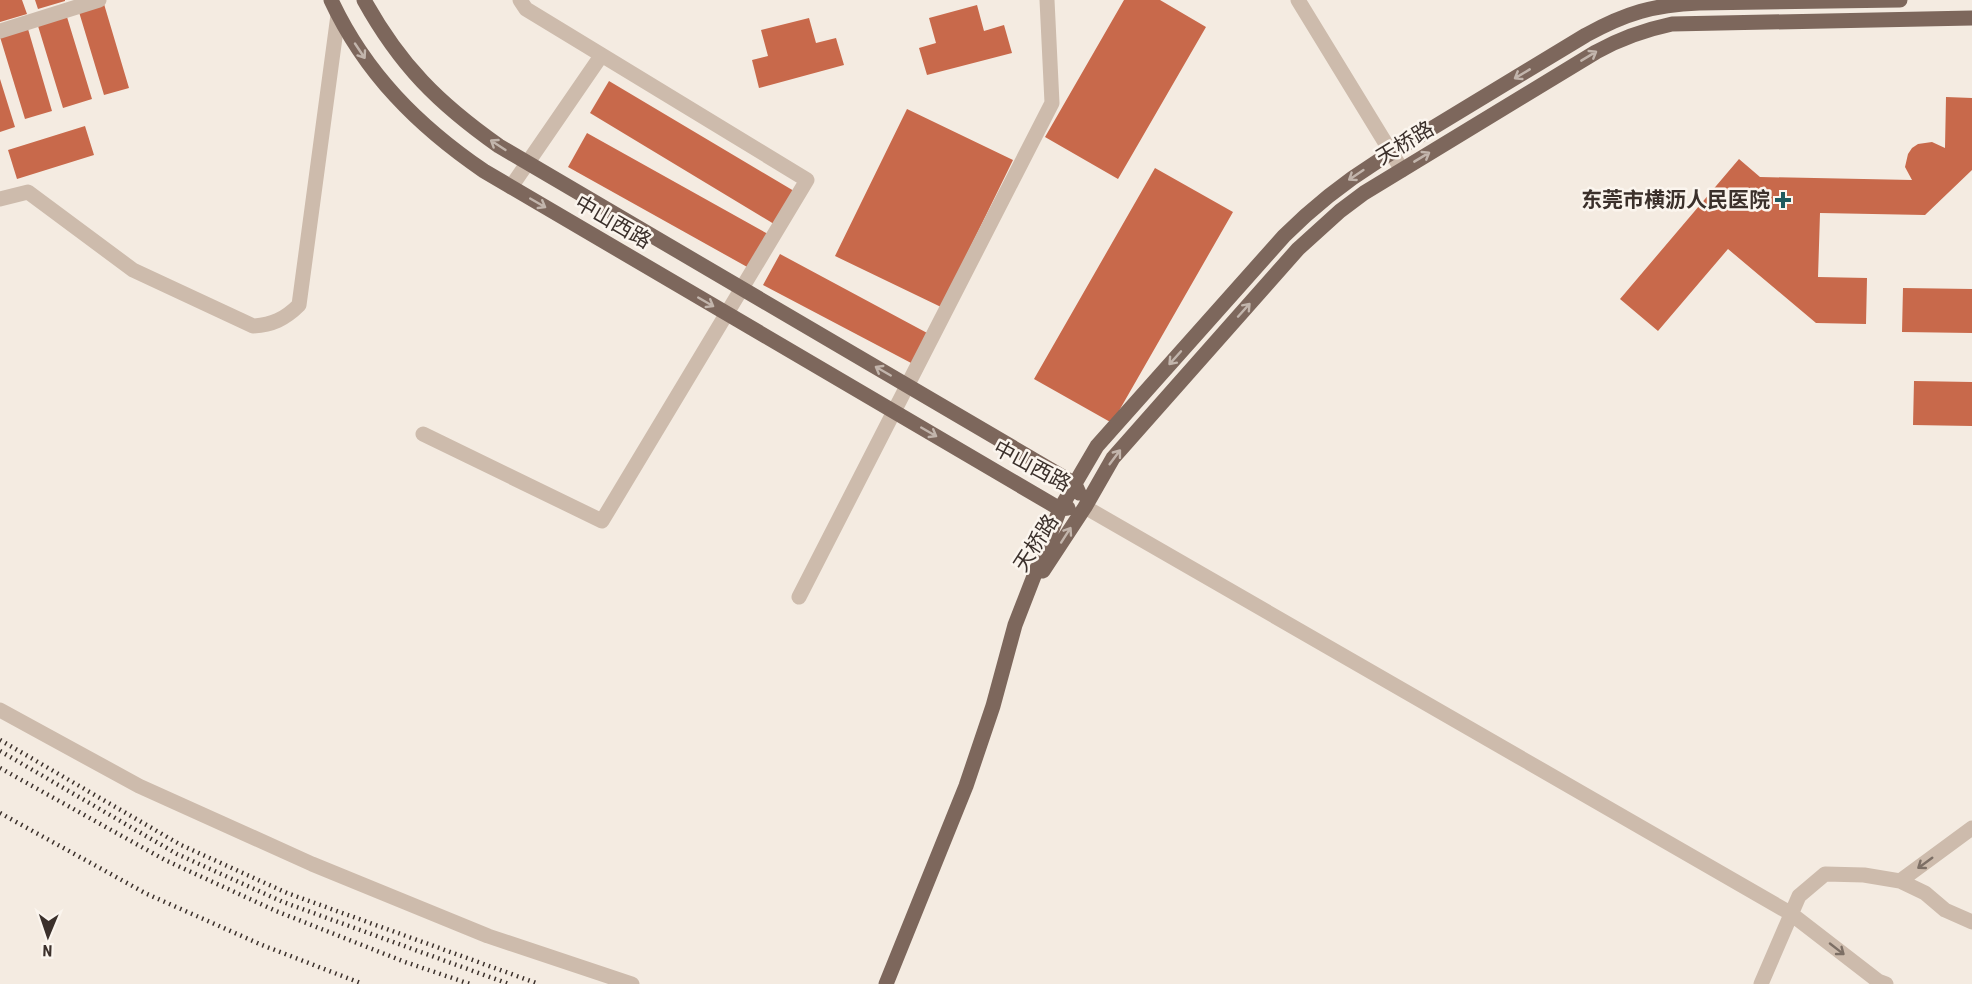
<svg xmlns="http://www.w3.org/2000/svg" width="1972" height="984" font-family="'Roboto Condensed','Noto Sans SC',sans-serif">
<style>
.building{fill:#c8694b}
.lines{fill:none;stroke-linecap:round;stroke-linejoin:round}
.minor{stroke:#cdbbac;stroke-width:15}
.major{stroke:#7d675c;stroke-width:15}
.rail{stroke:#3b302b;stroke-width:4.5;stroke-dasharray:1.5 4.5;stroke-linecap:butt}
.oneway{stroke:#c2b5ac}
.oneway2{stroke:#7d6f65}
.poi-dot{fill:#1f5a5e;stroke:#fbf5ee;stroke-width:2}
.labels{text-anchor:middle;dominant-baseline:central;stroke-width:5;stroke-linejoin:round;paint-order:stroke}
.street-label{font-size:21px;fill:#3b302b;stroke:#fbf5ee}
.poi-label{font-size:21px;font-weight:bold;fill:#3b302b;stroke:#fbf5ee;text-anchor:end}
</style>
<rect width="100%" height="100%" fill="#f4ebe1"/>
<path class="building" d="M0,0H22L27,14L0,22Z
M35,0H65V1L38,9Z
M1124,0H1160L1206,27L1118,179L1045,137Z
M104,4L129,88L104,95L79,12Z
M977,5L984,31L1004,25L1012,53L927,75L919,48L936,43L929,18Z
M67,17L92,99L63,108L38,26Z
M809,18L816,43L836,38L844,65L759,88L752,60L768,56L761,30Z
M28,29L52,111L25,119L0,37Z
M0,79L15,127L0,132Z
M609,81L794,191L774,224L590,113Z
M1946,97L1972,98V170L1925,215L1820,213L1818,277L1867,278L1866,324L1816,323L1728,249L1658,331L1620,299L1739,159L1760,177L1912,180L1905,167L1908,154L1912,148L1918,144L1932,142L1945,148Z
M907,109L1013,160L941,307L835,256Z
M85,126L94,155L17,179L8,150Z
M587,133L768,234L749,268L568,167Z
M1155,168L1233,212L1112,423L1034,379Z
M780,254L929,334L913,364L763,285Z
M1903,288L1972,289V333L1902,332Z
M1914,381L1972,382V426L1913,425Z"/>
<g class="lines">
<path class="minor" d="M1298,0L1402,170
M0,31L99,0
M511,187L601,56
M0,199L28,192L133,270L253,326C272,325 285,319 299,305L338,15
M423,434L602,521L807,180L526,9L520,0
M1085,507L1790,913L1878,981L1886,984
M799,597L1052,103L1047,0
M0,710L139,786L312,864L488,936L632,984
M1900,881L1925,893L1945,910L1972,922
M1761,984L1799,896L1825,874L1864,875L1900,881L1972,828"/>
<path class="major" d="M331,0C365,73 418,126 484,171L1060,509L1068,508
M364,0C400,65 438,103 499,146L1075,484L1079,493
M1043,571L1085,507L1113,458L1298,249L1340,211L1364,193L1596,52C1621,38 1644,30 1672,24L1972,18
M886,984L966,786L993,706L1015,625L1060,509L1097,446L1284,236C1313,207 1343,183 1378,161L1586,35C1626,13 1653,5 1699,3L1900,0"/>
<path class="rail" d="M0,740L181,845L287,893L539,984
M0,751L177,854L283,902L509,984
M0,768L165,860L276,911L405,962L470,984
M0,813L147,894L262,945L363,984"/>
</g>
<defs><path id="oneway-shaft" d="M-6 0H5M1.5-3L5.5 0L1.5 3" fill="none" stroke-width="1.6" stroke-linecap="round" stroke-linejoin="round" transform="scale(1.5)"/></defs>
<g class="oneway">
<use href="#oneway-shaft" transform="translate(360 51) rotate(56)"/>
<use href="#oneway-shaft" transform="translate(1589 56) rotate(-31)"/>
<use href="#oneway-shaft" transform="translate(1522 74) rotate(149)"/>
<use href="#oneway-shaft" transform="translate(498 145) rotate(-147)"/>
<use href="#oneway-shaft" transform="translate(1422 157) rotate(-31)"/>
<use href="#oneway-shaft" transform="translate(1356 175) rotate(146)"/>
<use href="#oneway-shaft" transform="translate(538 203) rotate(30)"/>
<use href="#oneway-shaft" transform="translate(706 302) rotate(30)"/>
<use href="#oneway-shaft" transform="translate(1244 310) rotate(-48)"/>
<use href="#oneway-shaft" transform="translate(1175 358) rotate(132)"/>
<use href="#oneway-shaft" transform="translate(883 371) rotate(-150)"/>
<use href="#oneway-shaft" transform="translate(929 432) rotate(30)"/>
<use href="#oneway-shaft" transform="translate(1115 457) rotate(-53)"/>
<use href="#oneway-shaft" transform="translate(1066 535) rotate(-57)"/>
</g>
<g class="oneway2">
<use href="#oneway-shaft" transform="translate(1925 863) rotate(144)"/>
<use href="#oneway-shaft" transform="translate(1837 949) rotate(38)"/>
</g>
<path class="poi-dot" d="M1780 191h6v6h6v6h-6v6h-6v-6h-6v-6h6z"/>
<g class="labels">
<g class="street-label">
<text transform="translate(1405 143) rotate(-31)">天桥路</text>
<text transform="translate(613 222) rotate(30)">中山西路</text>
<text transform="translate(1032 466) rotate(28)">中山西路</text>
<text transform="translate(1036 543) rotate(-57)">天桥路</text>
</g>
<g class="poi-label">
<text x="1770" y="200">东莞市横沥人民医院</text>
</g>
</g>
<g transform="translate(48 936) rotate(182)" stroke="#fbf5ee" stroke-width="4.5" paint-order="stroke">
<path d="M0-4.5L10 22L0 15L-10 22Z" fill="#3b302b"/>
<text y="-9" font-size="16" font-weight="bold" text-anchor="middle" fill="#3b302b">N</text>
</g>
</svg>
